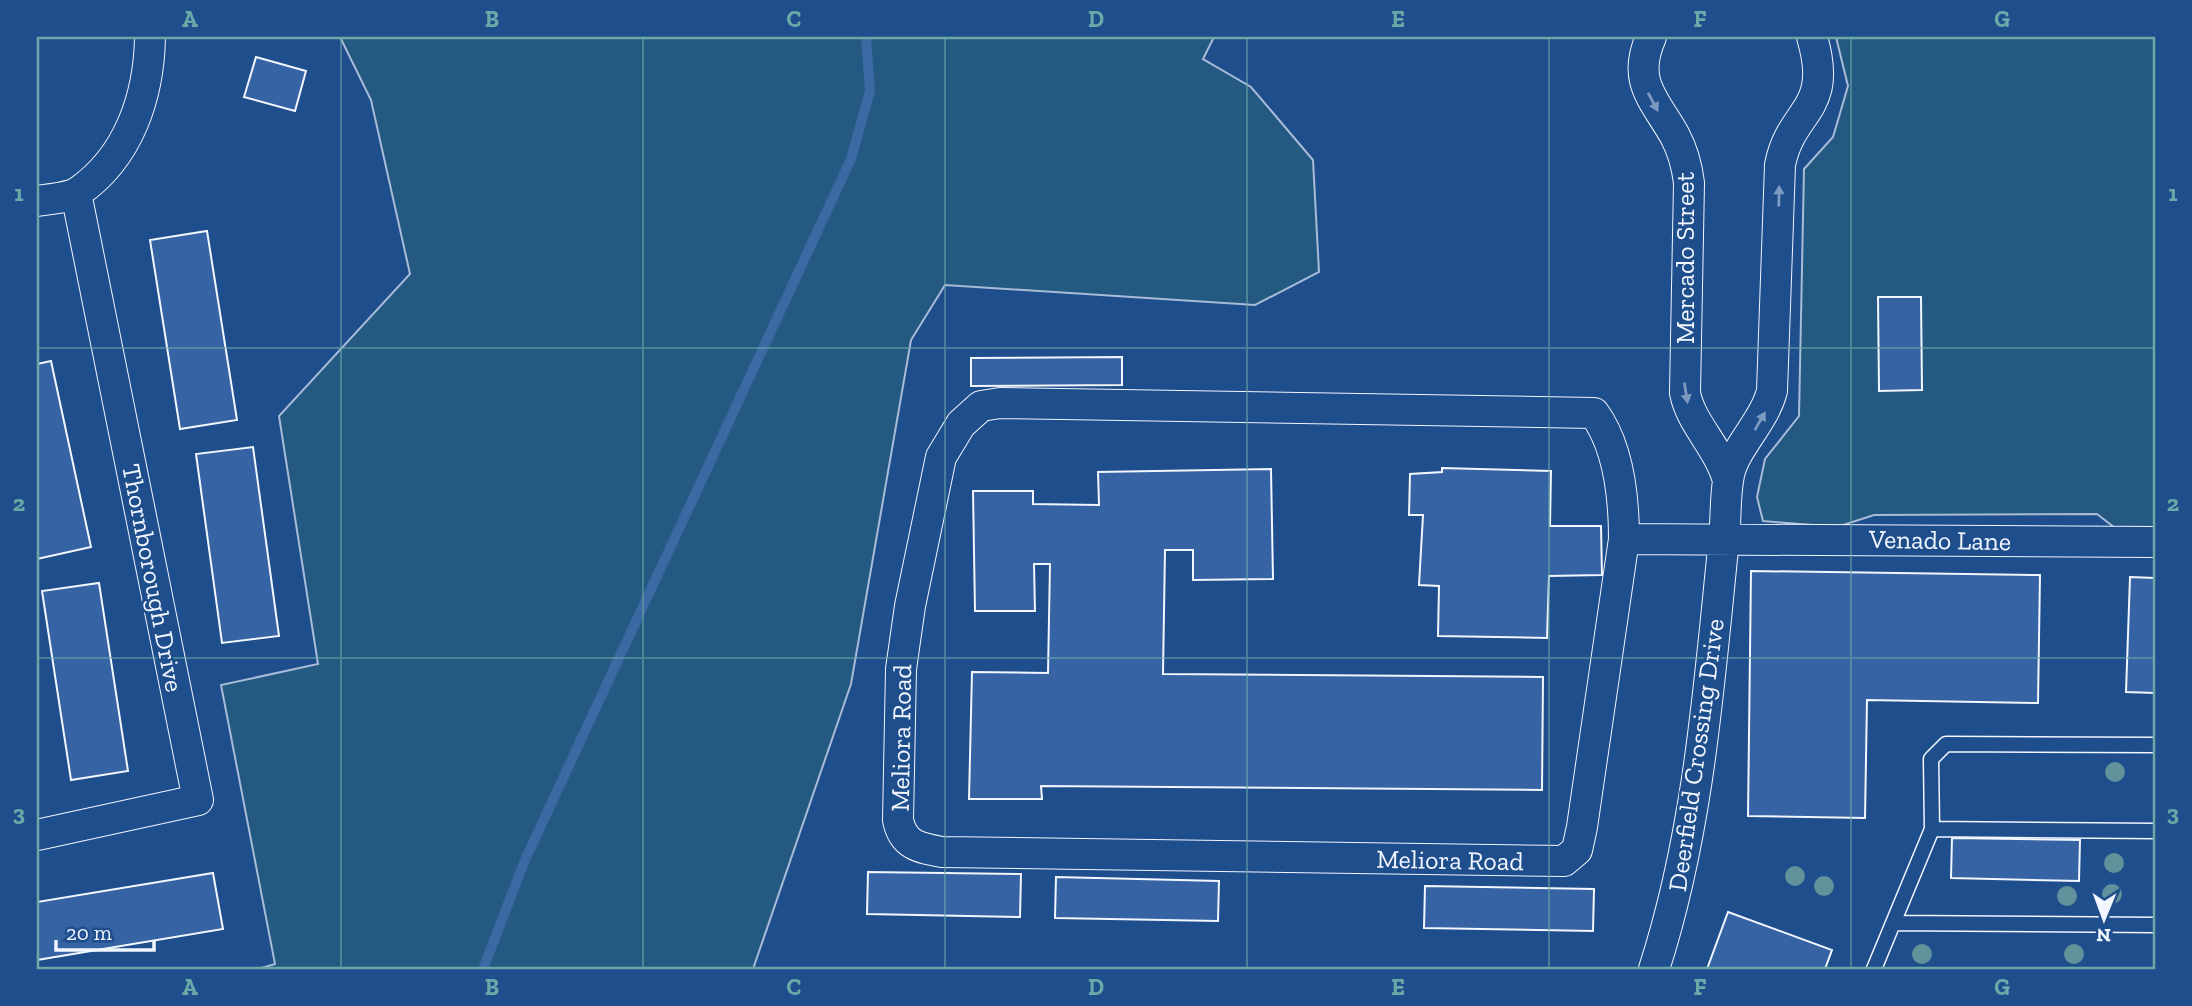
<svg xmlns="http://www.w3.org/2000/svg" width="2192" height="1006" font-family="'Zilla Slab',serif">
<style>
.green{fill:#245a82;stroke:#a8bbd7;stroke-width:2}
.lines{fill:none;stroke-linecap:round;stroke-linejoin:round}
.stream{stroke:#3b69a3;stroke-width:10}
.building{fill:#3563a3;stroke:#f2f6ff;stroke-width:2}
.lane-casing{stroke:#f2f6ff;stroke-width:17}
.street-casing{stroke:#f2f6ff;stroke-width:32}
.lane{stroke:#1f4e8c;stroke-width:14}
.street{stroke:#1f4e8c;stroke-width:30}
.tree{fill:#61919a}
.oneway{fill:#7e9ac0}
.grid{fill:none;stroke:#6aa9a8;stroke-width:2;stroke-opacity:0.55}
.labels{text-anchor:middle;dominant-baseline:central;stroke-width:5;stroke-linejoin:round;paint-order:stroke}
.street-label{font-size:26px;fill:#f2f6ff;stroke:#1f4e8c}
.neatline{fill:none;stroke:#6aa9a8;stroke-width:2.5}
.grid-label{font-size:23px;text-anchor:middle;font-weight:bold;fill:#6aa9a8}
</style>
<rect width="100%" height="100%" fill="#1f4e8c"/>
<path class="green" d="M340,37H1214L1203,59L1251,87L1313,160L1319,272L1255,305L945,285L911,340L851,684L753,969H258L275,964L221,685L318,664L279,416L410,274L371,100Z
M1836,37H2155V528H2115L2097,514L1874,515L1837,527L1763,521L1757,497L1765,459L1799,416L1804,169L1833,137L1848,86Z"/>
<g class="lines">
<path class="stream" d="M483,969L525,860L851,159L870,91L866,37"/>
</g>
<path class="building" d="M256,57L306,71L295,111L244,97Z
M207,231L237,420L180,429L150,240Z
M1878,297H1921L1922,390L1879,391Z
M1122,357V385L971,386V358Z
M51,361L91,547L37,559V364Z
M253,447L279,636L222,643L196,454Z
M1442,468L1551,471L1550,526H1601L1602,575L1549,576L1547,638L1438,636L1439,586L1419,585L1423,515H1409L1410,474L1442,472Z
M1271,469L1273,579L1193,580V550H1165L1163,674L1543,677L1542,790L1041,786L1042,799H969L972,672L1048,673L1050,564H1034L1035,611H975L973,491H1033V504L1099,505L1098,472Z
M1751,571L2040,575L2038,703L1867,700L1865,818L1748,816Z
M2130,577L2155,578V693L2126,692Z
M99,583L128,771L71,780L42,591Z
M1952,838L2080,840L2079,881L1951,878Z
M868,872L1021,874L1020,917L867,914Z
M213,873L223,929L37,960V902Z
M1056,877L1219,881L1218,921L1055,918Z
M1425,886L1594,889L1593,931L1424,928Z
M1728,912L1832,950L1825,969H1707Z"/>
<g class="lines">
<defs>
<path id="lane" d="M2155,745L1946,744L1931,759L1932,829L2155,831
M1893,923L2155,925
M1874,969L1932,829"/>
<path id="street" d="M1651,37C1631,82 1655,100 1675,136C1683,151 1687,166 1689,183L1685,393C1691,424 1718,446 1728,480
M37,201C49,199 68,198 78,192C129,157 149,96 150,37
M1624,539L1582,827L1577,850L1564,861L942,852C919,848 903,845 898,820L901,669L910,606L941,457L961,424L981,406L1000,403L1594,413C1619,447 1624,498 1624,539L2155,542
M37,835L198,800L76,193
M1654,969C1699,830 1709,684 1724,539C1726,520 1725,500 1728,481C1731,450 1763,425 1772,391L1780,165C1791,108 1834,112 1812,37"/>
</defs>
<use href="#lane" class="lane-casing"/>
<use href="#street" class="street-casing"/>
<use href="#lane" class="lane"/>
<use href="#street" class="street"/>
</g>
<g class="tree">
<circle cx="2115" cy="772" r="10"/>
<circle cx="2114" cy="863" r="10"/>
<circle cx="1795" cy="876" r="10"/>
<circle cx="1824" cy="886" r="10"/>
<circle cx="2112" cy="894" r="10"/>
<circle cx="2067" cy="896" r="10"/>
<circle cx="1922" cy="954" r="10"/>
<circle cx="2074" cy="954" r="10"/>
</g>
<defs><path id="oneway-solid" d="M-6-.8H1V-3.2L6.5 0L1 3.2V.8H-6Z" transform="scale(1.75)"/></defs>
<g class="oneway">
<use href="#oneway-solid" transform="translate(1653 102) rotate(62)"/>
<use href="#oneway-solid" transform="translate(1779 196) rotate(-89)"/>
<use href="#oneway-solid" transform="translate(1686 393) rotate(81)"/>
<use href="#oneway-solid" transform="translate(1760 421) rotate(-60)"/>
</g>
<path class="grid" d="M341,37V969M643,37V969M945,37V969M1247,37V969M1549,37V969M1851,37V969M37,348H2155M37,658H2155"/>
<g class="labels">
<g class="street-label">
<text transform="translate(1685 258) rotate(-90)">Mercado Street</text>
<text transform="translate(1940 540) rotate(1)">Venado Lane</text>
<text transform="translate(153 578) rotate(79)">Thornborough Drive</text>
<text transform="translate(901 738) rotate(-89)">Meliora Road</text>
<text transform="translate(1696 755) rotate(-82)">Deerfield Crossing Drive</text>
<text transform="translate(1450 860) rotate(1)">Meliora Road</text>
</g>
</g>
<rect width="2192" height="1006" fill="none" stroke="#1f4e8c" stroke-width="77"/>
<g transform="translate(2104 919) rotate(181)" stroke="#1f4e8c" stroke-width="5" paint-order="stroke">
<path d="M0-5L12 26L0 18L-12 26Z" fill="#f2f6ff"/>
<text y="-10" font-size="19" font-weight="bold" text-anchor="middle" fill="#f2f6ff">N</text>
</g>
<path d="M56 940v10h98v-10" fill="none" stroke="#f2f6ff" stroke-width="3.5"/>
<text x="66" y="940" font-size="21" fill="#f2f6ff" stroke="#1f4e8c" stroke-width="5" paint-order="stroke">20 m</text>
<rect x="38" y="38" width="2116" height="930" class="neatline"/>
<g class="grid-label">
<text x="190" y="27">A</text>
<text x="492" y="27">B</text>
<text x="794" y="27">C</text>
<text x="1096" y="27">D</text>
<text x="1398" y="27">E</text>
<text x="1700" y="27">F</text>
<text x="2002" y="27">G</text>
<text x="19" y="201">1</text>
<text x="2173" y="201">1</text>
<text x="19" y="511">2</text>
<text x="2173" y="511">2</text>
<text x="19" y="821">3</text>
<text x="2173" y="821">3</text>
<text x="190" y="995">A</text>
<text x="492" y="995">B</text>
<text x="794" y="995">C</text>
<text x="1096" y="995">D</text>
<text x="1398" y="995">E</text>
<text x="1700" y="995">F</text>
<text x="2002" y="995">G</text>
</g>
</svg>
